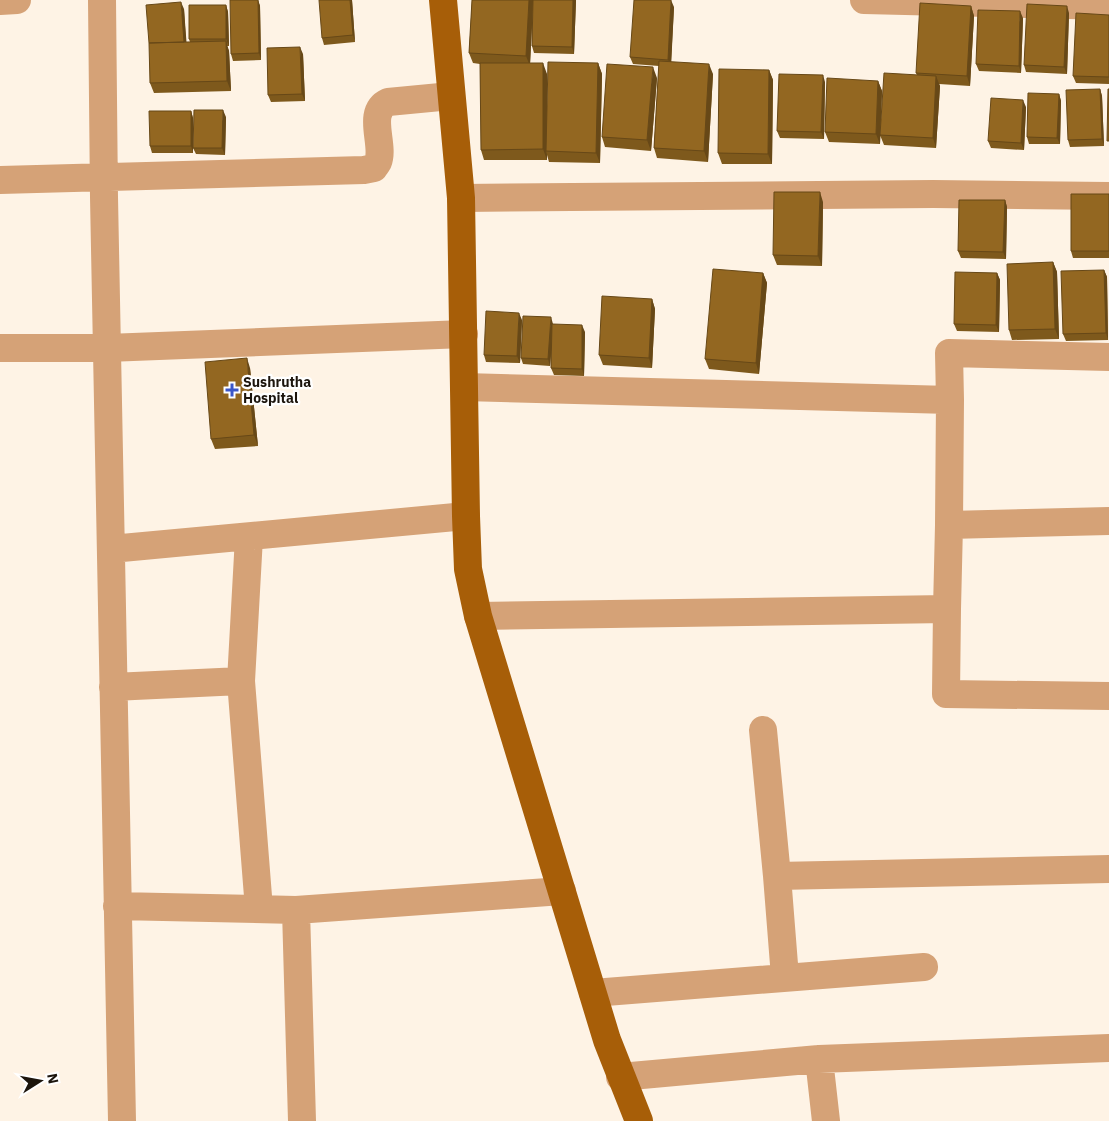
<svg xmlns="http://www.w3.org/2000/svg" width="1109" height="1121" font-family="'IBM Plex Sans',sans-serif">
<style>
.lines{fill:none;stroke-linecap:round;stroke-linejoin:round}
.minor{stroke:#d5a277;stroke-width:28}
.major{stroke:#a75e08;stroke-width:28}
.wall{fill:#7e591c}
.shaded-wall{fill:#674817}
.building{fill:#936721;stroke:#674817}
.poi-dot{fill:#3c57c9;stroke:#fff;stroke-width:2}
.labels{text-anchor:middle;dominant-baseline:central;stroke-width:4.5;stroke-linejoin:round;paint-order:stroke}
.poi-label{font-size:14px;font-weight:bold;fill:#1c150d;stroke:#fff;text-anchor:start}
</style>
<rect width="100%" height="100%" fill="#fef3e5"/>
<g class="lines">
<path class="minor" d="M102,0L104,197L122,1121
M864,0L1109,6
M0,1L17,0
M0,180L364,170L374,168C375,166 377,164 378,162C385,145 366,112 388,102L451,96
M461,198L933,194L1109,196
M0,348H107L464,334
M464,387L950,400L949,525
M950,400L949,353L1109,357
M111,549L466,516
M947,609L946,694L1109,696
M478,616L947,609L949,525L1109,521
M241,681L249,537
M113,687L241,681L259,909
M763,730L777,876L1109,869
M777,876L785,977
M117,906L296,910L302,1121
M296,910L562,891
M593,993L924,967
M819,1059L826,1121
M620,1077L819,1059L1109,1048"/>
<path class="major" d="M443,0L461,198L466,516L468,569L478,616L607,1040L639,1121"/>
</g>
<path class="wall" d="M258,0L260,6L261,60L233,61L231,54Z
M352,0L355,42L324,45L322,38Z
M472,0H576L574,54L534,53L532,46L533,10L530,63L547,74V109L598,63L602,74L600,163L549,162L547,155V160H484L481,150L480,64L473,63L469,53Z
M226,5L228,12L229,46H227L229,51L231,91L154,93L150,83L184,9L186,42H190L189,39Z
M971,6L974,16L970,86L939,84L940,86L936,148L884,145L880,135L917,75L916,73Z
M674,7L671,62L713,74L708,162L657,158L654,148L659,66L633,64L630,57Z
M1069,13L1067,74L1026,72L1024,65Z
M1109,15V84L1076,83L1073,76Z
M1023,18L1021,73L979,71L976,64Z
M303,54L305,101L271,102L268,95Z
M769,70L773,80L772,164H722L718,153Z
M657,78L651,151L605,147L602,137Z
M878,81L882,91L880,144L829,142L825,132Z
M825,82L824,139L780,138L777,131Z
M1100,89L1102,96L1104,146L1070,147L1068,140Z
M1059,94L1061,101L1060,144H1029L1027,137Z
M1026,107L1024,150L991,148L988,141Z
M191,111L193,118V153H152L150,146Z
M226,117L225,155L196,154L193,148Z
M1109,194V258H1073L1071,251Z
M1005,200L1007,207L1006,259L961,258L958,251Z
M823,202L822,266L777,265L773,255Z
M1053,262L1057,272L1059,339L1012,340L1009,330Z
M1104,270L1107,277L1108,340L1066,341L1063,334Z
M763,273L767,283L759,374L709,369L705,359Z
M997,273L1000,280L999,332L957,331L954,324Z
M652,299L655,309L652,368L603,365L599,355Z
M522,320L520,363L486,362L484,355Z
M553,324L585,332L584,376L554,375L551,368L552,346L550,366L523,364L521,358Z
M250,368L258,446L215,449L211,439Z"/>
<path class="shaded-wall" d="M258,0L260,6L261,60L259,53Z
M350,0H352L355,42L353,35Z
M529,0H533L530,66L526,56Z
M573,0H576L574,54L572,47Z
M671,0L674,7L671,67L668,60Z
M181,2L184,9L187,49L184,42Z
M226,5L228,12L229,46L226,39Z
M971,6L974,16L970,86L967,76Z
M1067,6L1069,13L1067,74L1064,67Z
M1020,11L1023,18L1021,73L1019,66Z
M226,41L229,51L231,91L227,81Z
M300,47L303,54L305,101L302,94Z
M543,63L547,74V151H546L547,155V160L543,149Z
M598,63L602,74L600,163L596,153Z
M709,64L713,74L708,162L704,151Z
M653,67L657,78L651,151L647,140Z
M769,70L773,80L772,164L768,154Z
M823,75L825,82L824,139L821,132Z
M936,76L940,86L936,148L933,138Z
M878,81L882,91L880,144L876,134Z
M1100,89L1102,96L1104,146L1102,139Z
M1059,94L1061,101L1060,144L1057,138Z
M1023,100L1026,107L1024,150L1021,143Z
M223,110L226,117L225,155L222,148Z
M191,111L193,118V153L191,146Z
M820,192L823,202L822,266L818,256Z
M1005,200L1007,207L1006,259L1003,252Z
M1053,262L1057,272L1059,339L1055,329Z
M1104,270L1107,277L1108,340L1106,333Z
M763,273L767,283L759,374L756,363Z
M997,273L1000,280L999,332L996,325Z
M652,299L655,309L652,368L649,358Z
M519,313L522,320L520,363L517,356Z
M551,317L553,324L550,366L548,359Z
M582,325L585,332L584,376L582,369Z
M247,358L250,368L258,446L254,435Z"/>
<path class="building" d="M230,0H258L259,53L231,54Z
M319,0H350L353,35L322,38Z
M472,0H529L526,56L469,53Z
M533,0H573L572,47L532,46Z
M634,0H671L668,60L630,57Z
M181,2L184,42L149,43L146,5Z
M920,3L971,6L967,76L916,73Z
M1027,4L1067,6L1064,67L1024,65Z
M189,5H226V39H189Z
M978,10L1020,11L1019,66L976,64Z
M1076,13L1109,15V77L1073,76Z
M226,41L227,81L150,83L149,43Z
M300,47L302,94L268,95L267,48Z
M659,61L709,64L704,151L654,148Z
M548,62L598,63L596,153L546,151Z
M480,63H543V149L481,150Z
M607,64L653,67L647,140L602,137Z
M719,69L769,70L768,154L718,153Z
M884,73L936,76L933,138L880,135Z
M779,74L823,75L821,132L777,131Z
M827,78L878,81L876,134L825,132Z
M1100,89L1102,139L1068,140L1066,90Z
M1108,89H1109V141H1107Z
M1028,93L1059,94L1057,138L1027,137Z
M991,98L1023,100L1021,143L988,141Z
M194,110H223L222,148H193Z
M149,111H191V146H150Z
M774,192H820L818,256L773,255Z
M1071,194H1109V251H1071Z
M959,200H1005L1003,252L958,251Z
M1053,262L1055,329L1009,330L1007,264Z
M713,269L763,273L756,363L705,359Z
M1104,270L1106,333L1063,334L1061,271Z
M955,272L997,273L996,325L954,324Z
M602,296L652,299L649,358L599,355Z
M486,311L519,313L517,356L484,355Z
M523,316L551,317L548,359L521,358Z
M552,324L582,325V369L551,368Z
M247,358L254,435L211,439L205,362Z"/>
<path class="poi-dot" d="M229.5 382.5h5v5h5v5h-5v5h-5v-5h-5v-5h5z"/>
<g class="labels">
<g class="poi-label">
<text x="243" y="382">Sushrutha<tspan x="243" dy="16">Hospital</tspan></text>
</g>
</g>
<g transform="translate(40 1081) rotate(79)" stroke="#ffffff" stroke-width="4" paint-order="stroke">
<path d="M0-4L9 19L0 12L-9 19Z" fill="#1c150d"/>
<text y="-8" font-size="14" font-weight="bold" text-anchor="middle" fill="#1c150d">N</text>
</g>
</svg>
